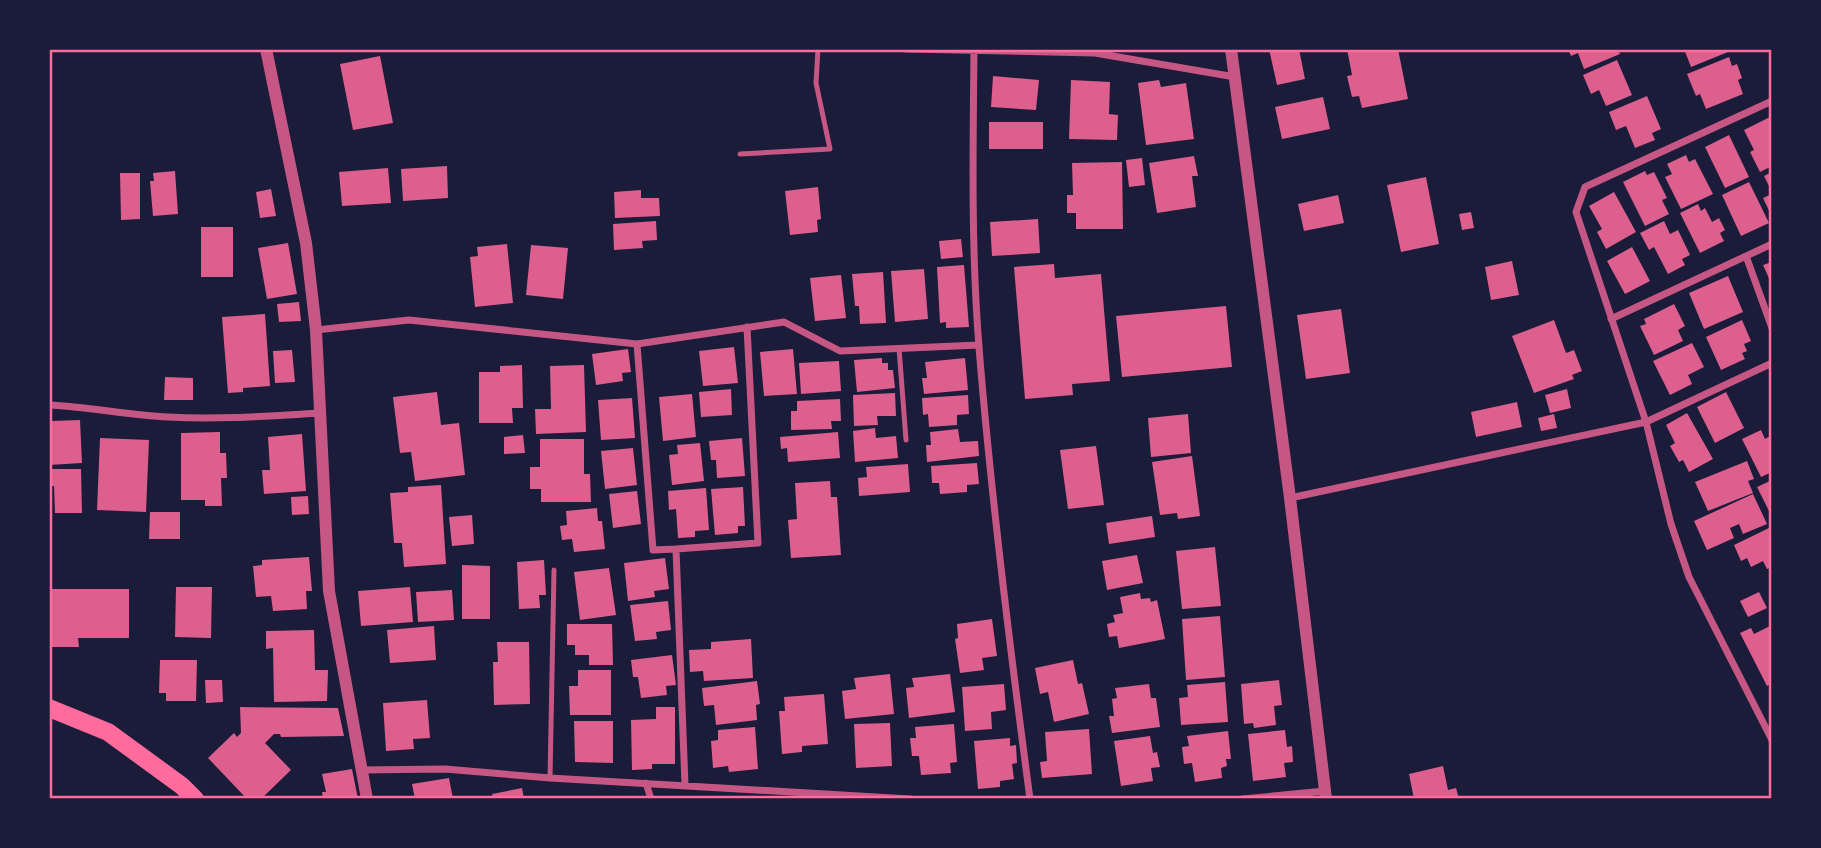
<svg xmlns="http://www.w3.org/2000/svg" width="1821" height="848" font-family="Cabin,sans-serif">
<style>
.building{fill:#dd5f8e}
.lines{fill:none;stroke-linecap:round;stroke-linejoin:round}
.service{stroke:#c65784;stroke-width:5}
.minor{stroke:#c65784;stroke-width:7}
.tertiary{stroke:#c65784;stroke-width:12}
.primary{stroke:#ff6b9d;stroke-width:18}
.neatline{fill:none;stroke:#ff6b9d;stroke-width:2.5}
</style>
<rect width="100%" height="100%" fill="#1b1b3a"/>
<path class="building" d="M1269,49H1299L1305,79L1277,85Z
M1347,49H1398L1408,99L1362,108L1359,96L1352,97L1347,76L1352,75Z
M1568,49H1618L1620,54L1584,69L1578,53L1571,56Z
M1684,49H1727L1728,52L1691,67Z
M380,56L393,123L353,130L340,64Z
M1729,57L1732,66L1737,64L1742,78L1738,80L1743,94L1706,109L1700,94L1696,96L1687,74Z
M1617,60L1632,95L1606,106L1599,90L1591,94L1583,75Z
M993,76L1039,80L1036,110L991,107Z
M1071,80L1110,82L1109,114L1118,115L1117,140L1069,139Z
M1159,80L1161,87L1186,83L1194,139L1146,145L1138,83Z
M1647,96L1661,129L1652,133L1655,140L1635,148L1626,126L1616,130L1609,112Z
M1323,97L1330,129L1282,139L1275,107Z
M1772,116V166L1760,172L1750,152L1754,150L1744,130Z
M989,122H1043V149H989Z
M1729,135L1749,177L1725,188L1705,147Z
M1686,155L1689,162L1695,159L1713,194L1681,209L1665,177L1672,174L1667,164Z
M1194,156L1198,176H1192L1196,207L1157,213L1149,163Z
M1142,158L1145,185L1129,187L1126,160Z
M1122,162L1123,229H1076V213H1067V195H1073L1072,163Z
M447,166L448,198L403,201L401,169Z
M388,168L391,203L342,206L339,172Z
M175,171L178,214L153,216L150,181H154L153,173Z
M1645,171L1647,175L1654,172L1667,198L1662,200L1669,214L1645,226L1623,182Z
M1772,172V192L1764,176Z
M120,173H140V219L121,220Z
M1426,177L1439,244L1401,252L1387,185Z
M1749,182L1769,223L1741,236L1722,195Z
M818,187L821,219L817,220L818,232L790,235L785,191Z
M271,189L276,216L260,218L256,192Z
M641,190V198H659L660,216L615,218L614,192Z
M1614,192L1636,232L1606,249L1597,232L1602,229L1589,206Z
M1772,194V217L1763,198Z
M1338,195L1344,223L1304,231L1298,204Z
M1698,204L1701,211L1705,208L1712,222L1719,218L1725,230L1720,233L1724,241L1700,253L1680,213Z
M1471,212L1474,228L1462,230L1459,214Z
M1038,219L1040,253L992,256L990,222Z
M656,221L657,240L642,241L643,248L614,250L613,224Z
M1664,221L1670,234L1678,230L1690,255L1682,259L1685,265L1668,274L1654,247L1649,250L1640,233Z
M201,227H233V277H201Z
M961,239L963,257L941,259L939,241Z
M288,243L297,294L267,299L258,248Z
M507,244L513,303L475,307L470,257L478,256L477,247Z
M531,245L568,248L563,299L526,295Z
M1632,247L1650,281L1625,294L1607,261Z
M1512,261L1519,295L1491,300L1485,267Z
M1772,262V285L1763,265Z
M1054,264L1055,278L1101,274L1110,381L1072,384L1073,395L1025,399L1014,267Z
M964,265L969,327L946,328V322L940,323L937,267Z
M924,269L928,319L895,322L891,271Z
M883,272L886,323L860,324L859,306H855L852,274Z
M841,275L846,318L815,321L810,278Z
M1728,276L1743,312L1704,329L1689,293Z
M299,302L301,321L279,322L277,304Z
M1674,304L1685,326L1678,330L1683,341L1654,355L1640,326L1646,324L1644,319Z
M1226,306L1232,367L1122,377L1116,316Z
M1341,309L1350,373L1306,379L1297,315Z
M265,314L270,386L243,388V392L228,393L222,317Z
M1554,320L1566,353L1574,350L1582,371L1572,375L1574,379L1534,393L1512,336Z
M1742,320L1751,341L1744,344L1747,351L1742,353L1745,359L1721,370L1706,337Z
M1692,343L1704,367L1688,375L1692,384L1670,395L1653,361Z
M734,347L738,383L703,386L699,351Z
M628,349L631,372L622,373L623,381L596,385L592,354Z
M793,349L797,394L764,396L760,352Z
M292,350L295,382L275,383L273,351Z
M882,358V363H888V370H893L895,388L857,392L854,360Z
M965,358L968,390L924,394L922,378H927L925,362Z
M839,361L841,391L801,394L799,363Z
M522,365L523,408H512L513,423H479V372H500V366Z
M584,365L586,432L536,434L535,409H551L550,366Z
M165,377L193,378V400H164Z
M731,389L732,415L701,417L699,392Z
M1567,389L1571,408L1550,413L1545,395Z
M437,392L441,425L459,423L465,475L415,481L411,452L400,453L393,397Z
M1726,392L1744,428L1715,443L1697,407Z
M895,393L896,416H877L878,425L854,426L853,395Z
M692,394L696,437L663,441L659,397Z
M968,395L969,414L957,415V425L929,427L928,414L923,415L922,398Z
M632,398L635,438L601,440L598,400Z
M840,399L841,421H831L832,429L791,430V411H797V401Z
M1517,402L1522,427L1476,437L1471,412Z
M1687,413L1713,459L1689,472L1683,460L1679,462L1670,446L1675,443L1666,425Z
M1188,414L1191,453L1151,457L1148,418Z
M1554,414L1557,428L1541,431L1538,418Z
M80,420L82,463L49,465V447H52L51,421Z
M875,428L876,438L896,436L898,458L855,462L853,431Z
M958,429L960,442L978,441L979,456L927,462L926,445H931L930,432Z
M1761,430L1765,439L1772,435V472L1761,477L1742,439Z
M220,432V453H226L227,478H221L222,506H205V500H181V433Z
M838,432L840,458L788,462L787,448L781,449L780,437Z
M302,434L306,491L264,494L262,470H270L268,437Z
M523,435L525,453L504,454V437Z
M100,438L149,440L146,512L97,510Z
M742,438L745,476L717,478L716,460H711L709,441Z
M540,439H584V474H590L591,502H541V489H530V467H540Z
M700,443L704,481L672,485L669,455L678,454L677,445Z
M1096,446L1104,505L1068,509L1060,450Z
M633,448L637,485L605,489L601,451Z
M1192,456L1200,516L1178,519L1177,513L1160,515L1152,462Z
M1747,461L1754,479L1748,481L1753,493L1708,511L1695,482Z
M977,463L979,484L967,485V492L940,494L939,483H932L931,466Z
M908,464L910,492L859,496L858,478L867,477L866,467Z
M49,469H81L82,513H55L54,486H49Z
M1772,480V511L1770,513L1757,487Z
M830,481L831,497H837L841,555L791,558L788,520L797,519L795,483Z
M441,485L446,564L404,567L402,543H394L390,493L408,492V487Z
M743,487L745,526H738V533L715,535L711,489Z
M706,488L709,530L695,531V537L678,538L676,509L669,510L668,491Z
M637,491L641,524L613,528L609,494Z
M1753,494L1767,524L1743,534L1739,524L1730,528L1734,538L1707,550L1694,521Z
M308,496L309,514L292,515L291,497Z
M597,508L598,521H602L605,549L574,552L572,539L562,540L560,526L567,525L566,511Z
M150,512H180V539H149Z
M472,515L474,544L452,546L449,517Z
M1152,516L1155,537L1109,544L1106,523Z
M1769,528L1772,531V567L1767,569L1763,561L1751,567L1747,558L1741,561L1734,545Z
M1215,547L1221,606L1182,609L1176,551Z
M1137,555L1143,583L1107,590L1102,561Z
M309,557L312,591H306L307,609L273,611L271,596L256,597L253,566L262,565V560Z
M665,558L669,589L654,591L655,597L628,601L624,563Z
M544,560L546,595H539L540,608L519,609L517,562Z
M462,565L490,566V619H462Z
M609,568L616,615L580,620L574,572Z
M176,587H212L211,638L175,637Z
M410,587L413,622L361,626L358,591Z
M49,589H129V638H78L79,647H49Z
M452,590L454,620L418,622L416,592Z
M1759,592L1767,608L1748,617L1740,601Z
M1140,593L1141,599L1150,598L1151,602L1157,600L1165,639L1119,648L1117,636L1109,637L1107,624L1115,622L1113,615L1123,613L1120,597Z
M668,601L671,630L656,632L657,639L635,641L630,605Z
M1220,616L1225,677L1186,680L1182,619Z
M992,619L997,656L982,658L984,670L960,673L955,639L958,638L957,624Z
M567,624H612L613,665H589V655H575V645H567Z
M1772,625V683L1767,686L1740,633L1751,628L1754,634Z
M434,626L436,660L390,663L387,630Z
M314,630L315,670H328L327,701L274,702L273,648L266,649V631Z
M751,639L753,678L704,681L703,671L690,672L689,650L711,649V642Z
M497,642H529L530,704L494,705L493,662H498Z
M672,655L676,685L666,686L667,695L641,698L638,677H633L631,660Z
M160,660H197L196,701H166V693H159Z
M1073,660L1078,684L1082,683L1089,714L1054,722L1048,692L1040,694L1035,668Z
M578,670H611V715H570L569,686H578Z
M890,674L894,714L845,719L842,691L856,689L854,678Z
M950,674L955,712L909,718L906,688L914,687L912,678Z
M205,680H222L223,702L206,703Z
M1279,680L1282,705L1274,706L1276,725L1254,728L1253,723L1244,724L1241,684Z
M757,681L760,704L756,705L757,720L716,725L714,705L704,706L702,688Z
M1225,682L1228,722L1181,725L1179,698L1188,697L1187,685Z
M1004,684L1006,710L991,712L992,729L965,731L962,687Z
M1149,684L1151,698H1156L1160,727L1112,733L1109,716H1114L1112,699L1117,698L1115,688Z
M824,694L828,744L802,746V752L782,754L779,711H785L784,697Z
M427,700L430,738L413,739L414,749L386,751L383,703Z
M240,707L338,708L344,736L281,737L280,734H274L265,743L291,770L261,799H247L208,758L234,733L237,737L241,733Z
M656,707H675V764H652V769L632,770L631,720L656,719Z
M574,721H613V763L575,762Z
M890,723L892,766L856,768L854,724Z
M954,724L957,762L950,763L951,773L921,775L919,756H912L910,738H916L915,727Z
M755,727L758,769L729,772L728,766L713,768L711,741L718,740V730Z
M1089,729L1092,774L1042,778L1040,762L1047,761L1045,732Z
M1285,730L1287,747L1292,746L1293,762L1284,763L1286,777L1253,781L1248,734Z
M1228,731L1231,759H1226L1227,766L1221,768L1222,778L1195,782L1192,763L1184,764L1182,747L1189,746L1187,736Z
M1150,736L1153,753L1157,752L1160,767L1151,768L1153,781L1121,786L1114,741Z
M1010,738V746L1016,745L1017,763L1012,764L1014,779L1000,781V787L978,789L974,741Z
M1443,766L1448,790L1456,788L1459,799H1414L1409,774Z
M352,769L358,799H323L322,792H326L322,774Z
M449,778L453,799H415L412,784Z
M522,788L524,799H493L492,794Z"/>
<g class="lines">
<path class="service" d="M740,154L830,149L816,83L818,49
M899,348L906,440
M550,778L554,570"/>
<path class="minor" d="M906,49L1095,53L1235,77
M974,50C973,149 971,248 979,347C991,498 1010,649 1030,799
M1772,101L1585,187L1576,212L1646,422L1671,524L1689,577L1772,740
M1746,256L1772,328
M1611,319L1772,244
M316,330L409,320L637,344L784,322L840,351L979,345
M637,344L653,550L676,549L685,785
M49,405C89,407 128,415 168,417C218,420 269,416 320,413
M1290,498L1646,422L1772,363
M676,549L758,543L747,327
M362,770L445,769L550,778L910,799
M646,783L651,799
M1243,799L1325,791"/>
<path class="tertiary" d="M266,49L306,243L316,330L329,591L367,799
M1231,49L1290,498L1326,799"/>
<path class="primary" d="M49,708L108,732L182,786L195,799"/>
</g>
<rect width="1821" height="848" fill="none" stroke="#1b1b3a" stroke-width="102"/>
<rect x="51" y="51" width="1719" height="746" class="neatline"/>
</svg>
